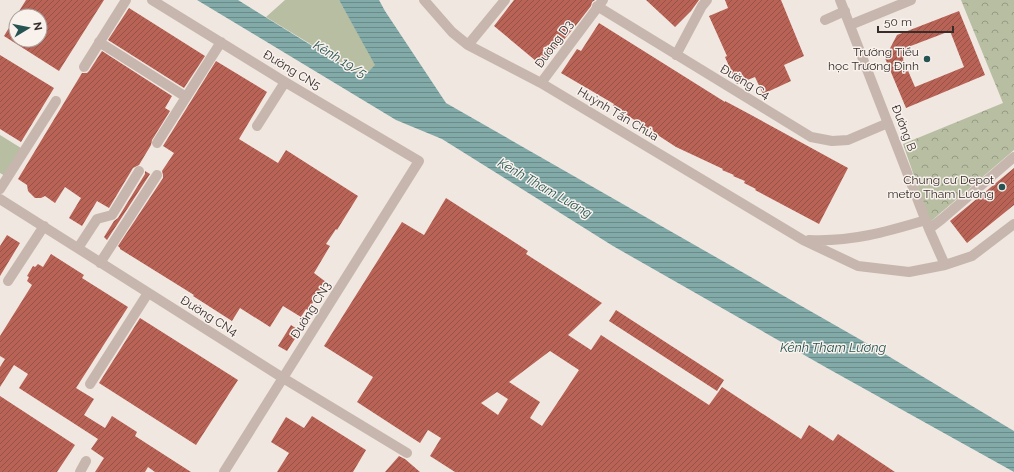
<svg xmlns="http://www.w3.org/2000/svg" width="1014" height="472" font-family="Raleway,sans-serif">
<style>
.green{fill:#b7bea1}
.forest{fill:url(#forest-crowns)}
.water{fill:url(#water-rules)}
.building{fill:url(#building-hatch);fill-rule:evenodd}
.lines{fill:none;stroke-linecap:round;stroke-linejoin:round}
.minor{stroke:#c7b6ad;stroke-width:10}
.poi-dot{fill:#255452;stroke:#f8f1ec;stroke-width:1.5}
.labels{text-anchor:middle;dominant-baseline:central;stroke-width:3;stroke-linejoin:round;paint-order:stroke}
.street-label{font-size:12px;fill:#372d2b;stroke:#f8f1ec}
.poi-label{font-size:12px;fill:#372d2b;stroke:#f8f1ec;text-anchor:end}
.water-label{font-size:13px;font-style:italic;fill:#255452;stroke:#f8f1ec}
</style>
<defs>
<pattern id="forest-crowns" width="20" height="18" patternUnits="userSpaceOnUse"><rect width="20" height="18" fill="#b7bea1"/><path d="M2 6a3 3 0 1 1 6 0M12 15a3 3 0 1 1 6 0" fill="none" stroke="#969b83"/></pattern>
<pattern id="water-rules" width="6" height="5" patternUnits="userSpaceOnUse"><rect width="6" height="5" fill="#82aaa8"/><path d="M0 2.5h6" fill="none" stroke="#6b8b89"/></pattern>
<pattern id="building-hatch" width="6" height="6" patternUnits="userSpaceOnUse"><rect width="6" height="6" fill="#b96356"/><path d="M-1 1l2-2M0 6l6-6M5 7l2-2" fill="none" stroke="#975247"/></pattern>
</defs>
<rect width="100%" height="100%" fill="#f0e7e0"/>
<path class="green" d="M285,0H339L376,65L367,73H358L266,17Z
M0,135L21,148L5,176L0,173Z"/>
<path class="forest" d="M961,0H1014V150L930,222L903,144L1003,103Z"/>
<path class="water" d="M197,0H238L348,68L358,73H367L375,65L339,0H379L385,11L446,103L868,344L1014,431V472L827,368L613,246L442,139L396,120Z"/>
<path class="building" d="M26,0H104L59,71L4,36L16,16V40H40V16H16Z
M514,0H595L592,2L591,6L577,24L542,66L494,26Z
M646,0H699L691,11L675,27Z
M725,0H781L804,56L784,65L791,81L763,94L755,77L737,84L725,57L727,56L709,16L728,8Z
M129,8L205,56L184,88L108,40Z
M959,11L985,75L906,108L885,58L897,35ZM950,31L964,67L915,87L903,59L908,47Z
M599,23L725,102V101L753,116L848,168L819,224L755,190L756,189L744,183L745,181L733,176L734,175L722,170L723,169L676,147L613,106L614,104L561,73L577,49L581,51Z
M102,51L172,96L165,108L170,111L152,140L151,145L139,165L133,168L109,208L97,201L82,226L69,218L81,198L65,187L55,203L45,196L41,198H35L28,191L27,185L18,179L82,73H87L89,71Z
M0,55L54,88L21,142L0,129Z
M216,61L267,92L239,139L278,163L286,150L358,196L337,230L336,229L326,244L330,246L314,273L326,282L308,310L306,309L301,317L283,306L270,327L240,308L232,321L193,296L194,295L120,249V248L118,246L163,178V175L162,171L174,153L163,146Z
M1014,168V205L967,243L950,221Z
M145,171L150,174L107,240L104,237L114,221L118,218L145,174Z
M446,198L528,251L526,254L602,303L568,335L591,350L601,335L709,405L722,387L801,439L809,425L833,441L838,434L895,472H455L430,456L441,438L428,430L420,443L357,402L373,377L324,346L402,222L424,235ZM550,351L579,370L542,426L530,418L540,402L509,382ZM497,392L508,399L498,415L481,403Z
M7,235L20,243L0,276V246Z
M51,254L84,275L82,278L128,307L76,388L94,399L84,415L105,428L112,416L137,432L135,436L191,472H155L148,467L145,472H95L104,458L91,449L98,439L19,388L28,374L14,365L0,387V367L5,359L0,356V336L32,285L27,281L29,277L27,276L33,266L35,267L38,264L43,267Z
M616,310L724,380L717,391L609,321Z
M140,318L238,380L196,445L99,383Z
M291,325L300,331L287,351L278,346Z
M0,396L75,445L57,472H0Z
M312,416L366,450L353,472H277L289,453L271,442L286,417L304,428Z
M399,456L405,459L420,472H385Z"/>
<g class="lines">
<path class="minor" d="M152,0L285,82L419,161L224,472
M424,0L452,32L468,45L541,83L803,240L858,266L909,272L945,265L972,256L1014,224
M840,0L929,229L945,265
M597,6L811,137L832,141L848,140L888,123
M825,20L845,11
M850,25L911,0
M99,42L186,97
M468,45L505,0
M676,55L702,6L707,0
M84,67L126,0
M541,83L603,0
M257,126L285,82
M157,143L221,42
M0,189L56,101
M0,199L283,378L407,453
M929,229L942,219L1014,157
M809,240C851,242 886,232 926,220
M78,248L97,219L112,215L139,171
M100,263L157,175
M8,281L44,226
M90,384L148,293
M80,472L86,461"/>
</g>
<g class="poi-dot">
<circle cx="927" cy="59" r="4"/>
<circle cx="1002" cy="187" r="4"/>
</g>
<g class="labels">
<g class="street-label">
<text transform="translate(554 44) rotate(-54)">Đường D3</text>
<text transform="translate(292 70) rotate(31)">Đường CN5</text>
<text transform="translate(745 82) rotate(31)">Đường C4</text>
<text transform="translate(618 114) rotate(31)">Huỳnh Tấn Chùa</text>
<text transform="translate(904 128) rotate(69)">Đường B</text>
<text transform="translate(311 310) rotate(-58)">Đường CN3</text>
<text transform="translate(209 316) rotate(32)">Đường CN4</text>
</g>
<g class="poi-label">
<text x="919" y="52">Trường Tiểu<tspan x="919" dy="14">học Trương Định</tspan></text>
<text x="994" y="180">Chung cư Depot<tspan x="994" dy="14">metro Tham Lương</tspan></text>
</g>
<g class="water-label">
<text transform="translate(340 59) rotate(31)">Kênh 19/5</text>
<text transform="translate(545 188) rotate(30)">Kênh Tham Lương</text>
<text x="833" y="347">Kênh Tham Lương</text>
</g>
</g>
<g transform="translate(28 28) rotate(80)"><circle r="19" fill="#f8f1ec" stroke="#aba39f"/>
<path d="M0-3L7 15L0 10L-7 15Z" fill="#255452"/>
<text y="-6" font-size="11" font-weight="bold" text-anchor="middle" fill="#372d2b">N</text>
</g>
<path d="M878 26v6h75v-6" fill="none" stroke="#372d2b" stroke-width="2"/>
<text x="884" y="26" font-size="12" fill="#372d2b" stroke="#f8f1ec" stroke-width="3" paint-order="stroke">50 m</text>
</svg>
